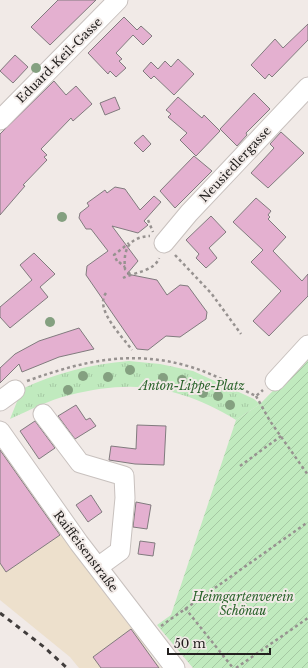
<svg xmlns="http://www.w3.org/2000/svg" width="308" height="668" font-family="'Libre Baskerville',serif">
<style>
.commercial{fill:#ede0cc}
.park{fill:url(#park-tufts)}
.garden{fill:url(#garden-furrows)}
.building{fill:#e4b0d0;stroke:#817b7e}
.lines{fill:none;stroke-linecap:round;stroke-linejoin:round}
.minor-casing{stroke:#c8c1be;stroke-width:21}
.path{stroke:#979290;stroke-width:2.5;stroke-dasharray:3 3;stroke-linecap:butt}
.minor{stroke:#fff;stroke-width:19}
.rail{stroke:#413d3c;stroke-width:3;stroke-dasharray:5 5;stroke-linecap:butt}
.tree{fill:#84a080}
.labels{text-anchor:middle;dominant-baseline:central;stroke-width:4;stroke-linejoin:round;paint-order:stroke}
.street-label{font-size:12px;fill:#23201f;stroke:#f1eae7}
.park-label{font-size:12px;font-style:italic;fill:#2b642c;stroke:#f1eae7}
</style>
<defs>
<pattern id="park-tufts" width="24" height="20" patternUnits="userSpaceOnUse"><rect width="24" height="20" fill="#c0eabe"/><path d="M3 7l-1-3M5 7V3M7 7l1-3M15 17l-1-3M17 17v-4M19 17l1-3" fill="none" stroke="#a5c8a3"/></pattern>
<pattern id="garden-furrows" width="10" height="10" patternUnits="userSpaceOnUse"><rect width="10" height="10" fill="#c0eabe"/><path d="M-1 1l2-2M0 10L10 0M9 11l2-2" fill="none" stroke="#a5c8a3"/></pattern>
</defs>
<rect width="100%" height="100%" fill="#f1eae7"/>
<path class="commercial" d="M0,446L133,628L152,657L161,668H79L70,657L0,600Z"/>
<path class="park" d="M129,361L160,364L193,371L254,399L260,404L236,420C180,386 133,379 70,395C49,400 30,410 10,419L22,389C56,373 90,364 129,361Z"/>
<path class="garden" d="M308,355V668H193L157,625L171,615L236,420L260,404Z"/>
<path class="building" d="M58,0H96L50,45L31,27Z
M124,17L137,30L141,26L152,36L143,45L133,35L116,53L122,59L119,61L126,68L116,77L110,71L108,74L88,53Z
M308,24V40L272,77L269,74L265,79L251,65L275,39L283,48Z
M15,55L28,67L13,83L0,71Z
M178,59L194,74L174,95L154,76L151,79L143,71L151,62L158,69L165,61L171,67Z
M54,81L66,95L76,86L92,104L73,121L71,118L41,149L47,155L44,157L47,160L23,185L25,186L0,215V134Z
M254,93L270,109L246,133L247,135L237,146L220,129Z
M115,97L120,109L105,115L100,103Z
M178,97L202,118L204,115L220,131L196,156L180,140L187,133L168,117L171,114L166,110Z
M281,132L304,153L268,188L251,173L274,148L270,144Z
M143,135L151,144L143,152L134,143Z
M194,156L212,171L175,208L160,191Z
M115,187L125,189L140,210L154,196L161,202L144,221L148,225L138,233L112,226L138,261L127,274L157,280L167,295L180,285L188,286L207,312L206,319L180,337L166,336L148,350L137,349L86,275L87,266L108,251L91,229H86L79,218L80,213L89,206L87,203L105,190L107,193Z
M256,198L271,211L268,215L270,217L268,219L286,237L273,251L302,281L308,274V296L269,336L253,321L281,291L251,262L263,250L233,222Z
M211,216L226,232L209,248L217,258L206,268L196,258L199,254L186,240Z
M34,253L55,274L40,287L48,297L10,328L0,317V307L32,280L20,265Z
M79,328L94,349L59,357L22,372L19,364L0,383V368L15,354L39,341Z
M76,405L86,420L90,418L96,426L75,439L58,416Z
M35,421L55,448L39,459L20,431Z
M137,425L166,426L164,465L135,464L109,460L111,446L136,449Z
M0,450L60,535L6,572L0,563Z
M91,495L102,512L88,522L76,505Z
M136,502L151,505L147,529L133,527Z
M140,541L155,543L153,556L138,554Z
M131,629L159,668H101L93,657Z"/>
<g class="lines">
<defs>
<path id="minor" d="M0,120L118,0
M164,243L189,213L308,87
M275,381L308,345
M0,401L15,390
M43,414L80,463L124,476L125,498L120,551L98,567
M0,431L79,543L175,668"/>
</defs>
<use href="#minor" class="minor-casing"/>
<path class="path" d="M148,220L153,232
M175,255L211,293L241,334
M117,261L114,255L129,243
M119,262L125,267
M130,274L125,269C123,249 129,237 150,236
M123,278C135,272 155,271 159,258
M106,293C94,309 122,336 132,350
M27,381C83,361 132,349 191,367C214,374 235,386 256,396L263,390
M256,396L270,421L308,475
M240,466L281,436
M185,608L233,668
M161,626L308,522
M236,668L308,618"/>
<use href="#minor" class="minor"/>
<path class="rail" d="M0,613L44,647L67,668"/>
</g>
<g class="tree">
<circle cx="36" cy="68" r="5"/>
<circle cx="62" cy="217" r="5"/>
<circle cx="50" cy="322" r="5"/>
<circle cx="130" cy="370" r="5"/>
<circle cx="83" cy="376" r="5"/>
<circle cx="108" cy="377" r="5"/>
<circle cx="163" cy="378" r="5"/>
<circle cx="182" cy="380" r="5"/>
<circle cx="68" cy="390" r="5"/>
<circle cx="203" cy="393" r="5"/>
<circle cx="218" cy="396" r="5"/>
<circle cx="230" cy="405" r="5"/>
</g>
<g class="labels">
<g class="street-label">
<text transform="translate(59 60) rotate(-45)">Eduard-Keil-Gasse</text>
<text transform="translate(235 164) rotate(-47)">Neusiedlergasse</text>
<text transform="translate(86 551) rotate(53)">Raiffeisenstraße</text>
</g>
<g class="park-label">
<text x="192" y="385">Anton-Lippe-Platz</text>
<text x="243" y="596">Heimgartenverein<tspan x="243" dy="14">Schönau</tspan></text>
</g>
</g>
<path d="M168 648v6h102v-6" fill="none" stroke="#23201f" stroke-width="2"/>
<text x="174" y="648" font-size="12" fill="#23201f" stroke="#f1eae7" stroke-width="3" paint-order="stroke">50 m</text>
</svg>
